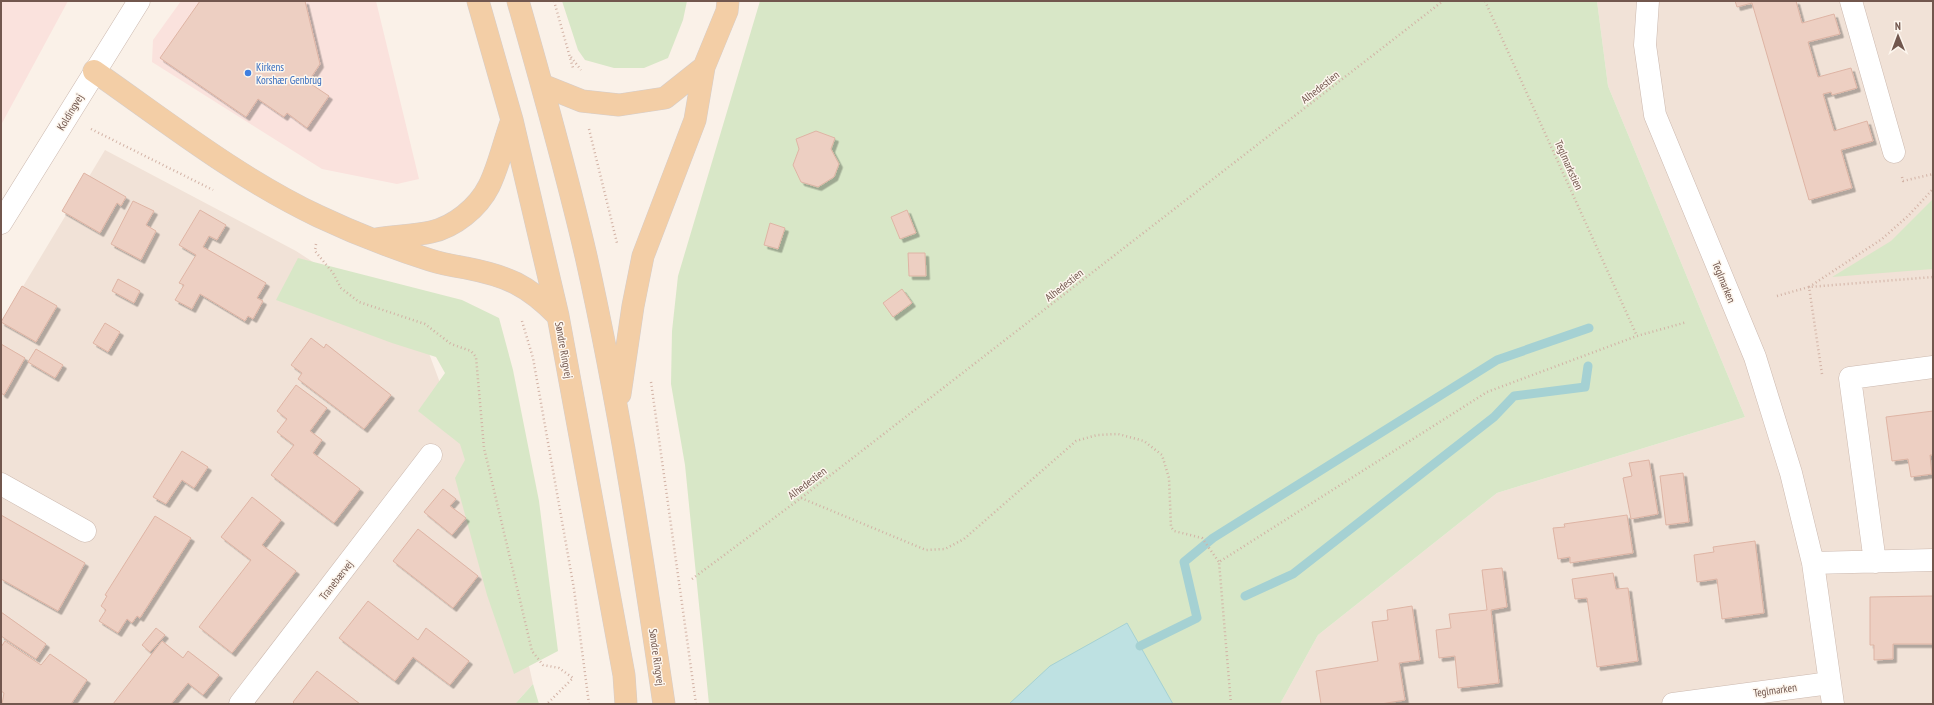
<svg xmlns="http://www.w3.org/2000/svg" width="1934" height="705" font-family="'PT Sans Narrow',sans-serif">
<style>
.residential{fill:#f1e2d7}
.commercial{fill:#fae2dd}
.green{fill:#d8e7c7}
.water{fill:#bee1e2;stroke:#a5d1d3}
.lines{fill:none;stroke-linecap:round;stroke-linejoin:round}
.stream{stroke:#a5d1d3;stroke-width:9}
.building{fill:#edcfc2;stroke:#deb4a4;filter:url(#shadow)}
.minor-casing{stroke:#ccb9af;stroke-width:23}
.major-casing{stroke:#d5cdca;stroke-width:23}
.path{stroke:#d2b2a5;stroke-width:2.5;stroke-dasharray:1 3;stroke-linecap:butt}
.minor{stroke:#fff;stroke-width:22}
.major{stroke:#f3cea6;stroke-width:22}
.shop-dot{fill:#3f7fe0;stroke:#fdf6ee;stroke-width:1.5}
.labels{text-anchor:middle;dominant-baseline:central;stroke-width:3;stroke-linejoin:round;paint-order:stroke}
.shop-label{font-size:11px;fill:#366cbe;stroke:#fdf6ee;text-anchor:start}
.street-label{font-size:11px;fill:#72574e;stroke:#fdf6ee}
</style>
<defs>
<filter id="shadow"><feDropShadow dx="3.5" dy="3.5" stdDeviation="0" flood-color="#0004"/></filter>
</defs>
<rect width="100%" height="100%" fill="#faf1e8"/>
<path class="residential" d="M1597,1H1933V704H1280L1318,635L1497,493L1745,417L1608,86Z
M105,150L296,251L421,332L504,554L533,684L515,704H1V323Z"/>
<path class="commercial" d="M1,1H68L1,125Z
M181,1H376L419,179L397,184L322,169L152,62L153,40Z"/>
<path class="green" d="M562,1H687L683,20L668,58L644,68H614L585,60L578,50Z
M760,1H1597L1608,86L1745,417L1497,493L1318,635L1280,704H709L685,465L671,384L672,331L678,276Z
M1933,199V269L1832,277L1891,241Z
M298,258L462,300L499,318L513,370L539,501L558,651L514,674L487,595L455,478L465,460L460,444L418,411L445,373L436,357L392,343L276,300Z
M533,684L539,704H515Z"/>
<path class="water" d="M1127,623L1173,704H1009L1050,666Z"/>
<g class="lines">
<path class="stream" d="M1245,596L1293,574L1494,417L1514,396L1585,387L1588,366
M1140,646L1197,618L1184,562L1213,538L1497,360L1589,328"/>
</g>
<path class="building" d="M200,1H305L320,64L308,82L329,96L307,128L287,113L284,117L258,99L246,117L160,58Z
M1735,1H1796L1802,23L1834,14L1840,34L1808,42L1818,77L1851,68L1857,88L1832,95L1831,92L1823,94L1834,131L1867,121L1873,141L1841,150L1852,188L1809,200L1752,3L1737,7Z
M816,131L835,138L831,149L839,164L834,177L818,187L801,182L793,165L799,149L796,139Z
M84,173L126,197L121,206L117,203L100,233L62,211Z
M133,201L154,211L146,225L156,231L141,260L111,244Z
M200,210L226,225L217,240L209,236L203,247L266,283L257,298L263,301L253,319L248,316L245,321L200,294L192,309L175,300L184,285L179,283L196,255L179,245Z
M907,210L916,233L900,239L891,217Z
M770,223L785,228L778,249L764,245Z
M908,253H925L926,276H909Z
M118,279L140,291L134,303L112,291Z
M22,286L57,306L36,342L1,322Z
M902,289L912,303L893,317L883,303Z
M105,323L120,332L108,352L93,343Z
M311,338L324,348L326,344L391,395L364,429L298,379L302,373L291,365Z
M1,344L25,358L4,395L1,393Z
M36,349L63,365L55,378L28,362Z
M296,385L327,408L310,431L322,440L313,453L360,489L334,523L271,475L294,445L277,432L287,419L277,411Z
M1933,411V455H1930L1932,474L1911,477L1908,459L1892,461L1886,417Z
M182,451L208,467L194,488L182,480L166,504L153,497Z
M1649,460L1658,514L1631,519L1623,478L1632,476L1629,463Z
M1683,473L1689,522L1666,525L1660,476Z
M443,489L456,499L450,506L466,518L452,535L424,512Z
M252,497L281,520L262,545L296,571L232,653L199,627L251,560L221,537Z
M1,515L85,563L58,611L1,579Z
M1627,515L1633,553L1570,563V557L1558,559L1553,528L1565,527L1564,524Z
M155,516L191,538L140,618L137,616L132,623L127,619L118,633L99,621L106,610L101,606L107,596L105,595Z
M418,529L478,576L453,608L393,561Z
M1755,541L1764,613L1722,619L1717,579L1697,582L1694,555L1714,552L1713,547Z
M1502,568L1507,607L1491,610L1499,683L1458,688L1455,656L1439,658L1436,630L1451,628L1449,614L1487,610L1482,570Z
M1613,573L1616,589L1628,588L1638,661L1597,667L1587,598L1575,599L1572,579Z
M1933,596V644H1893V659L1874,660V645H1870V597Z
M368,601L418,640L426,628L469,661L450,685L413,657L395,681L339,638Z
M1412,606L1420,660L1399,663L1405,700L1381,704H1321L1316,671L1378,661L1372,622L1388,620L1387,610Z
M1,612L46,644L36,659L1,636Z
M156,628L165,635L150,652L142,645Z
M5,641L41,665L50,654L87,680L71,704H2L4,693L1,691V647Z
M162,641L183,658L188,651L219,675L203,695L188,683L171,704H113Z
M317,671L360,704H295L293,702Z"/>
<g class="lines">
<defs>
<path id="minor" d="M1648,1L1645,45L1655,115L1755,357L1791,473L1813,563L1833,704
M1851,1L1894,152
M1,223L139,1
M1,484L85,531
M1875,562L1850,378L1933,367
M1813,563L1933,560
M240,704L431,455
M1673,704L1830,683"/>
<path id="major" d="M478,1L512,120L558,316L624,675L626,704
M518,1C542,85 566,170 586,256C619,404 642,554 664,704
M94,71C167,122 238,178 318,216C354,233 392,248 430,260C442,264 454,266 466,268C507,276 528,285 558,316
M542,85L582,101L619,105L665,98L704,67
M376,239C394,236 413,236 431,232C454,227 478,208 489,186C499,166 504,141 512,120
M620,394L633,306L643,256L695,120L704,67L727,11L728,1"/>
</defs>
<use href="#minor" class="minor-casing"/>
<use href="#major" class="major-casing"/>
<path class="path" d="M554,1L573,68
M1485,1L1637,336
M571,57L581,70
M91,129L213,190
M589,129L617,243
M1902,177L1903,181L1933,174
M316,244L315,251L333,273L341,288L359,302L425,324L451,344L471,351L476,357L484,448L532,651L543,665L559,668L573,678L547,704
M1777,296L1809,287L1933,277
M522,321L533,358L574,589L589,704
M1822,374L1809,287L1882,239L1909,215L1933,189
M651,382L696,704
M801,498L926,550L945,549L964,539L1076,441L1097,435L1118,434L1144,441L1162,455L1169,478L1171,527L1174,531L1202,538L1219,562
M692,579L801,498L1443,1
M1231,704L1219,562L1487,392L1637,336L1687,322"/>
<use href="#minor" class="minor"/>
<use href="#major" class="major"/>
</g>
<circle class="shop-dot" cx="248" cy="73" r="4"/>
<g class="labels">
<g class="shop-label">
<text x="256" y="67">Kirkens<tspan x="256" dy="13">Korshær Genbrug</tspan></text>
</g>
<g class="street-label">
<text transform="translate(1320 87) rotate(-38)">Alhedestien</text>
<text transform="translate(70 112) rotate(-59)">Koldingvej</text>
<text transform="translate(1569 165) rotate(66)">Teglmarkstien</text>
<text transform="translate(1724 282) rotate(68)">Teglmarken</text>
<text transform="translate(1064 285) rotate(-38)">Alhedestien</text>
<text transform="translate(564 350) rotate(80)">Søndre Ringvej</text>
<text transform="translate(807 483) rotate(-37)">Alhedestien</text>
<text transform="translate(336 580) rotate(-52)">Tranebærvej</text>
<text transform="translate(657 657) rotate(82)">Søndre Ringvej</text>
<text transform="translate(1775 690) rotate(-8)">Teglmarken</text>
</g>
</g>
<rect width="1934" height="705" fill="none" stroke="#72574e" stroke-width="4"/>
<g transform="translate(1898 36) rotate(359)" stroke="#fdf6ee" stroke-width="3" paint-order="stroke">
<path d="M0-3L7 15L0 10L-7 15Z" fill="#72574e"/>
<text y="-6" font-size="11" font-weight="bold" text-anchor="middle" fill="#72574e">N</text>
</g>
</svg>
